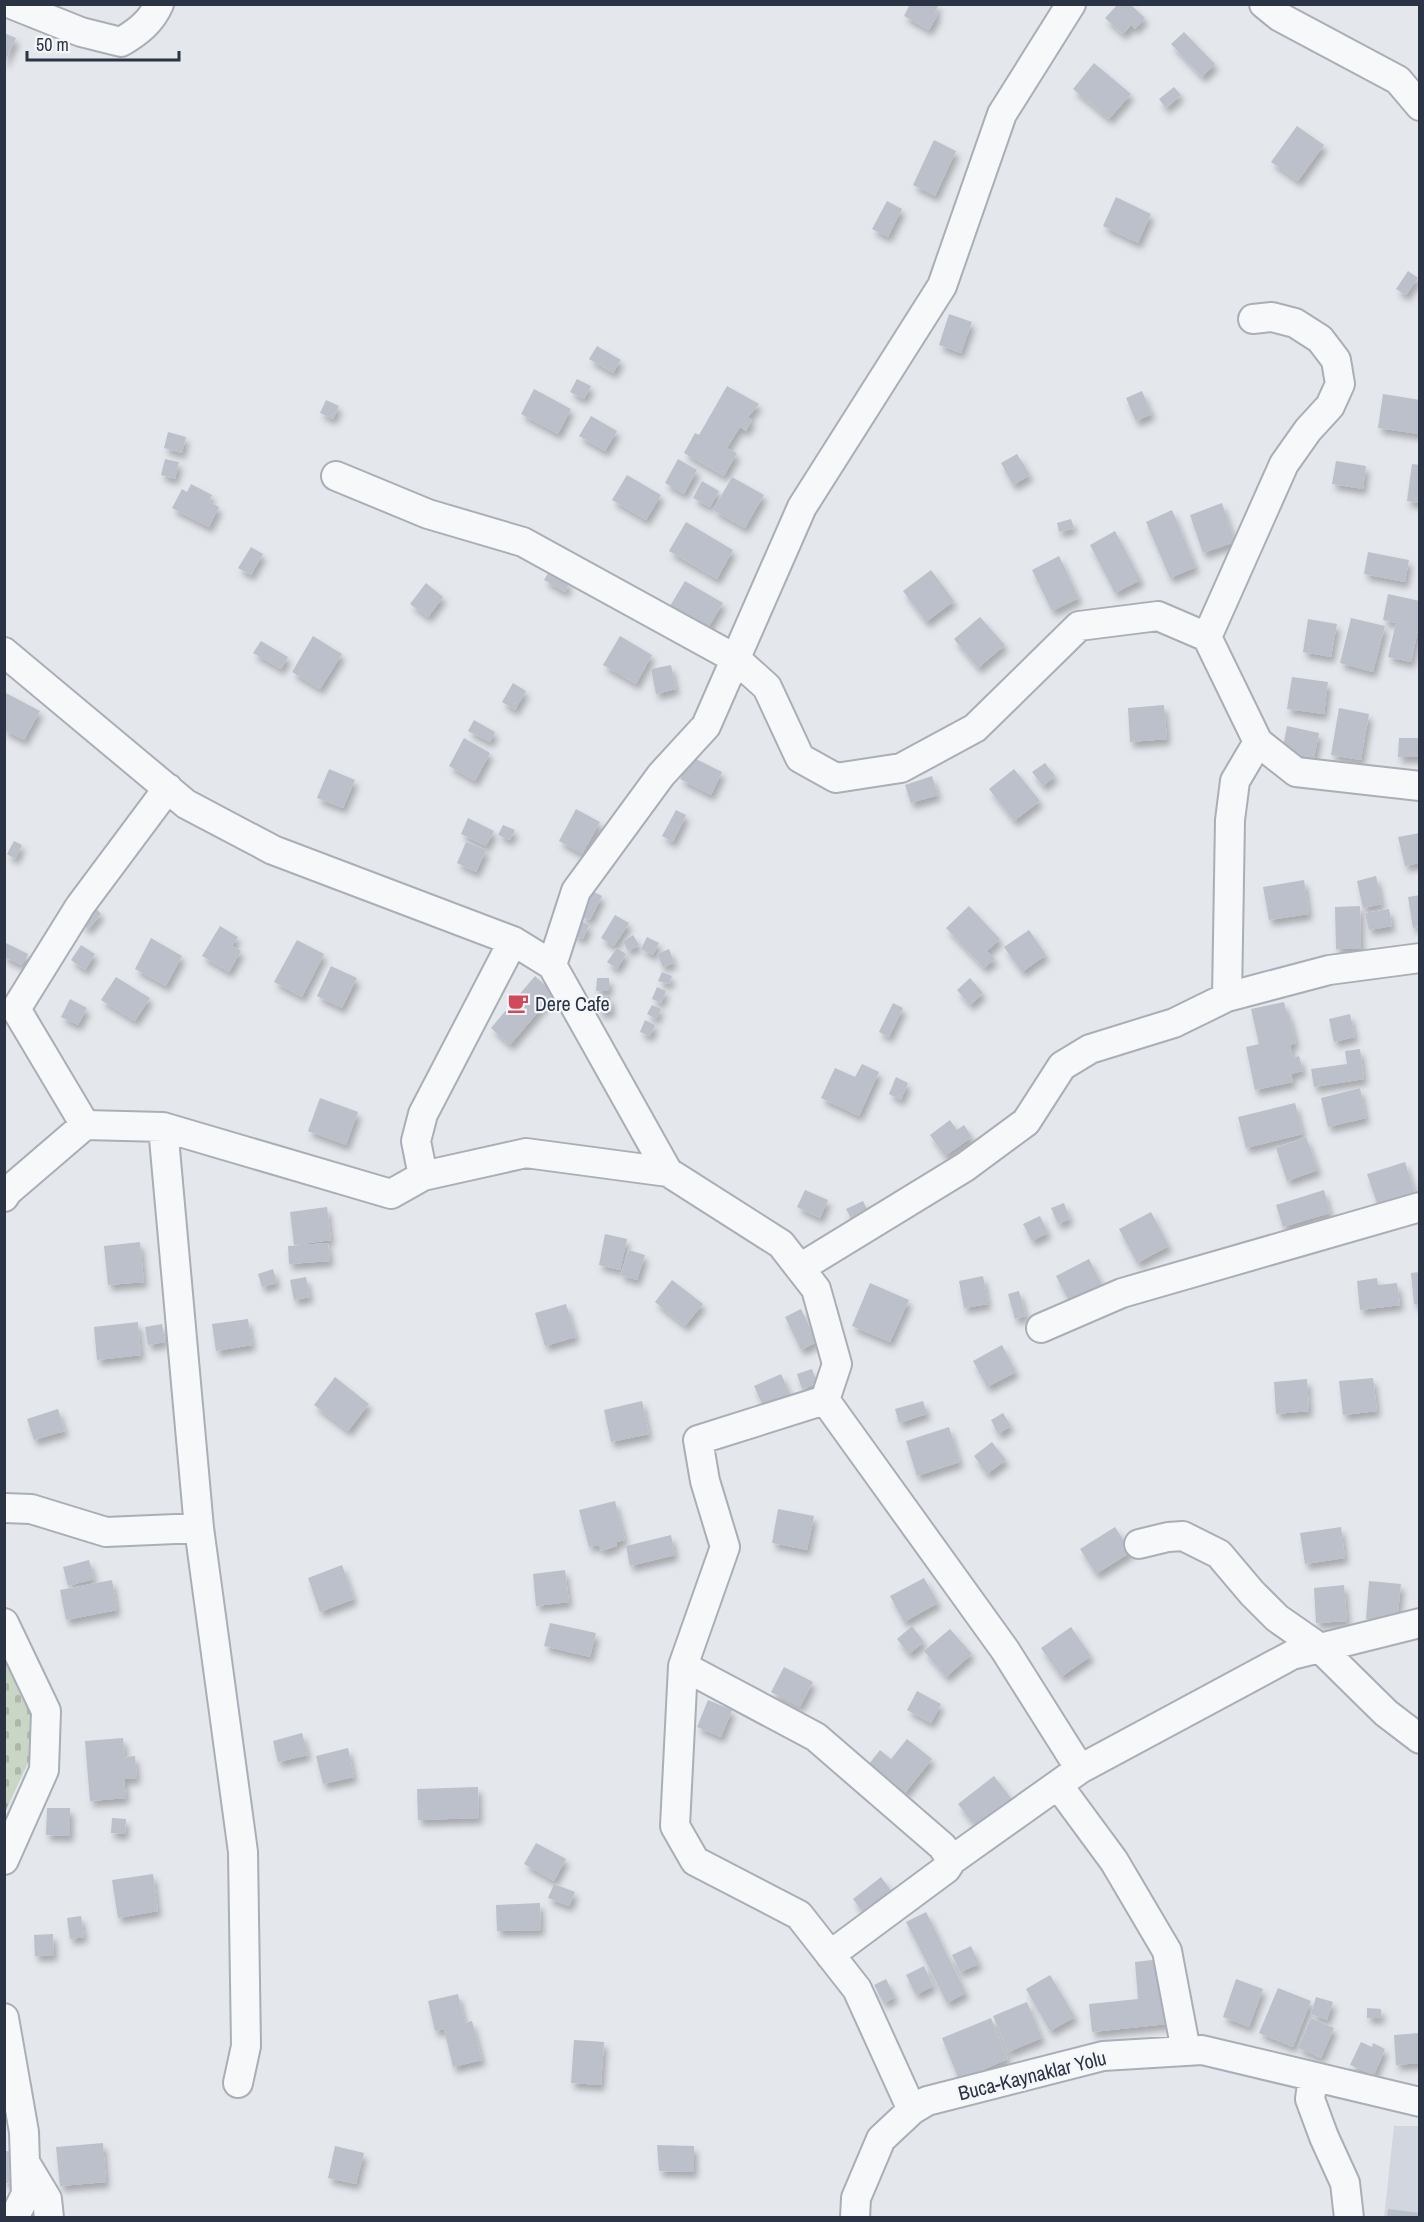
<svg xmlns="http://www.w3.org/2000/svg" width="1424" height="2222" font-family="'Archivo Narrow',sans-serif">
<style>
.built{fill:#d2d6de}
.cemetery{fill:url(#cemetery-stones)}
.building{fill:#bbc0ca;filter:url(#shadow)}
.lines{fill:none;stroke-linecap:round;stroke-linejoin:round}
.minor-casing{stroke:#a9aeb7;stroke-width:32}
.minor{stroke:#f7f8fa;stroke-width:28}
.labels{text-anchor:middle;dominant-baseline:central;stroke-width:4.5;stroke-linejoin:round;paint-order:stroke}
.poi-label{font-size:20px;fill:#2b3445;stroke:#f4f6f9;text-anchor:start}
.street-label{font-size:20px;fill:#2b3445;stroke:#f4f6f9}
</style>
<defs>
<pattern id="cemetery-stones" width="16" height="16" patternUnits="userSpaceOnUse" patternTransform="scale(1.5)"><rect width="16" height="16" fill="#c9d6c5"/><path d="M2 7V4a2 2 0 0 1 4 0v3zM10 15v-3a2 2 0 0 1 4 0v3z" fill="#adb8ab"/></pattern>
<filter id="shadow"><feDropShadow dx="3.5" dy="6" stdDeviation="3" flood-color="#0004"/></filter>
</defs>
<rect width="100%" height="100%" fill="#e4e7ec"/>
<path class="built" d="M1394,2126H1419V2217L1384,2218Z"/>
<path class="cemetery" d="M4,1645L35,1708L29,1761L5,1812Z"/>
<path class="building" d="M910,4H939L935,12L938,14L929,30L904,16Z
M1118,4H1130L1145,18L1135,29L1131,25L1123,34L1105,18Z
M1184,32L1215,64L1202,77L1171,44Z
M4,33L16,38L4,64Z
M1094,63L1131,94L1109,119L1073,89Z
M1174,87L1181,95L1166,108L1159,99Z
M1297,126L1324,145L1298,181L1271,162Z
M934,140L956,151L935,196L913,185Z
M1116,197L1151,214L1138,243L1103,226Z
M887,201L902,209L888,237L872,229Z
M1408,271L1418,278L1406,295L1396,289Z
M949,314L972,322L961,353L939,345Z
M597,346L621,360L613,373L589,359Z
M577,379L591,386L584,399L570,392Z
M727,386L759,404L748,417L752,420L746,431L740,427L727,448L737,453L724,476L684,453L695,433L699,435Z
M534,389L571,409L558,434L521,414Z
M1142,391L1152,414L1136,421L1126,398Z
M1383,394L1420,400L1419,434L1378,428Z
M326,400L339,406L333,419L320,413Z
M591,416L617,431L605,451L579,436Z
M168,432L186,437L182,453L164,448Z
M1017,454L1030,475L1013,485L1001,463Z
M165,459L179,462L175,479L161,475Z
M678,459L697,470L684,494L665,483Z
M1336,461L1366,466L1363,489L1332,484Z
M1412,464L1420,465V503L1407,501Z
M627,475L661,495L646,520L612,500Z
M732,477L764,495L745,528L713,510Z
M702,481L719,491L710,507L693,498Z
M191,484L212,495L209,502L219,507L209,527L172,508L182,489L187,492Z
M1222,503L1235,542L1203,553L1190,515Z
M1172,510L1196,567L1170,578L1146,522Z
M1071,519L1074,528L1059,532L1057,523Z
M686,522L733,550L717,579L669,551Z
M1115,531L1141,580L1115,593L1090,545Z
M251,547L263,554L251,575L238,568Z
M1368,552L1409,560L1405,582L1364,574Z
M1059,556L1079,598L1052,611L1032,570Z
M931,570L954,601L926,622L903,591Z
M549,572L569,583L565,592L544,580Z
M685,581L723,603L708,628L670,606Z
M426,583L443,597L428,617L410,604Z
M1388,594L1420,601V621L1411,662L1388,657L1396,623L1383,620Z
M980,617L1005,645L978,668L954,639Z
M1351,618L1385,626L1373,672L1340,663Z
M1308,619L1337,624L1331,657L1303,652Z
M313,636L342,654L320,689L292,672Z
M620,636L652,655L636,684L603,665Z
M261,641L288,657L281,669L253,653Z
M671,665L676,689L656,694L651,669Z
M1292,677L1328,682L1324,714L1287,709Z
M513,683L526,691L515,710L502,702Z
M4,692L40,711L24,740L4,730Z
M1164,705L1167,739L1130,742L1128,708Z
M1339,708L1369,714L1361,760L1331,755Z
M474,720L495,732L490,742L468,731Z
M1287,726L1319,733L1314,758L1282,752Z
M464,738L490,753L475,781L449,766Z
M1399,738H1420V757H1398Z
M692,757L722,772L711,795L680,779Z
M1045,763L1055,776L1043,786L1032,772Z
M329,769L355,780L343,808L317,798Z
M1014,769L1040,801L1014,821L989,789Z
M932,776L938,795L911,803L905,785Z
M576,809L600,822L582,854L559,841Z
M676,810L686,815L673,842L662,836Z
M468,818L494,831L486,846L461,834Z
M503,825L515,830L510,840L498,835Z
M1420,833V863L1405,866L1398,837Z
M14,841L22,845L15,859L7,854Z
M466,842L486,850L476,872L457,863Z
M1376,876L1382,904L1363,908L1357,881Z
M1304,880L1309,914L1269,920L1263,887Z
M592,891L602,896L590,920L580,916Z
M1420,895V927L1413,928L1408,897Z
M969,906L1000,939L987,951L995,959L984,968L946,928Z
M1360,906L1361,949H1336L1335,907Z
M95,907L101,914L88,929L81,923Z
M1389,909L1392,926L1369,930L1365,913Z
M615,915L629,923L614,946L601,938Z
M578,920L589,925L583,939L572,934Z
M220,926L238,937L232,946L241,951L229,972L202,956Z
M1029,930L1046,955L1022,972L1004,947Z
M633,935L639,945L628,951L623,941Z
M647,937L659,943L653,955L641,949Z
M151,938L182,956L166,986L135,969Z
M297,940L324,954L302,997L274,982Z
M4,942L28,954L22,965L4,957Z
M81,945L95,954L85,970L71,960Z
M617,948L626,954L617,969L607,962Z
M669,949L674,963L663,967L657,954Z
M331,966L357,978L342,1008L317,996Z
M662,972L672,976L669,984L658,981Z
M535,976L554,993L510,1045L491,1028Z
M116,977L150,998L135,1021L101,1000Z
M597,978H609V991H596Z
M970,978L983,993L970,1005L957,990Z
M657,987L666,991L661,1003L652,999Z
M610,996L612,1011L600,1013L598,998Z
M70,999L87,1008L78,1025L61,1017Z
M1284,1002L1287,1014H1289L1296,1043L1290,1045L1293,1058L1299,1056L1303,1071L1291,1074L1293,1082L1255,1090L1246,1047L1259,1044L1251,1009Z
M893,1003L903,1008L889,1037L879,1032Z
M652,1005L661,1009L656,1019L647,1014Z
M1350,1014L1355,1037L1334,1042L1329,1019Z
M645,1020L655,1025L650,1036L640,1032Z
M1360,1049L1364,1079L1314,1087L1311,1069L1347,1064L1345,1051Z
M862,1064L879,1072L859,1116L821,1098L835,1068L855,1077Z
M896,1077L908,1083L901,1100L889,1094Z
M1360,1088L1366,1118L1328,1127L1321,1098Z
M320,1098L358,1112L346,1145L308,1131Z
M1295,1103L1303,1134L1246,1148L1238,1117Z
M950,1120L957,1130L964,1125L972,1137L945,1156L930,1135Z
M1306,1137L1318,1170L1287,1181L1276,1148Z
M1405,1162L1416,1197L1379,1209L1367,1174Z
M805,1190L828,1200L820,1218L797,1207Z
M1324,1190L1330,1213L1283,1227L1276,1205Z
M863,1201L872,1220L856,1228L846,1209Z
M1064,1203L1070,1219L1058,1224L1051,1208Z
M327,1207L331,1240L294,1245L290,1212Z
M1151,1212L1169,1246L1137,1263L1119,1229Z
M1040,1216L1048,1233L1032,1241L1023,1224Z
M605,1234L627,1239L620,1270L599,1265Z
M140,1242L144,1282L108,1285L104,1246Z
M328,1243L330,1261L289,1264L288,1246Z
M629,1250L645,1255L637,1280L620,1275Z
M1089,1259L1103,1287L1070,1303L1056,1276Z
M273,1269L277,1283L262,1287L258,1274Z
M1420,1272V1304H1414L1411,1273Z
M983,1276L988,1304L964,1308L959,1281Z
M306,1277L310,1297L294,1300L290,1280Z
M1377,1278L1378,1285L1397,1283L1400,1305L1360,1310L1357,1281Z
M672,1280L703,1304L685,1326L655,1302Z
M870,1283L909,1300L890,1342L852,1326Z
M1019,1291L1026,1316L1015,1319L1008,1294Z
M566,1304L576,1337L545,1346L535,1313Z
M801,1309L817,1342L801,1350L785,1317Z
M248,1319L252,1345L216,1351L212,1324Z
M138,1322L141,1355L97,1360L94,1327Z
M162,1324L165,1342L148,1345L145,1327Z
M1002,1345L1016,1372L987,1387L973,1361Z
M812,1369L817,1384L802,1389L797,1374Z
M781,1374L795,1405L768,1417L754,1386Z
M335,1377L369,1404L348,1431L314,1405Z
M1373,1378L1377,1411L1343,1415L1339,1381Z
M1307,1379L1309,1411L1276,1414L1274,1382Z
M642,1401L649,1434L611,1442L604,1410Z
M923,1401L927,1414L899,1423L895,1409Z
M58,1409L65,1431L34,1440L27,1419Z
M1003,1413L1011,1426L998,1434L991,1420Z
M949,1427L960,1462L917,1476L906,1441Z
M992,1442L1006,1460L987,1474L974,1456Z
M615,1501L625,1540L616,1542L617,1546L601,1551L599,1545L589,1547L579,1510Z
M778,1509L814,1516L807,1550L772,1543Z
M1115,1527L1131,1552L1096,1574L1080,1549Z
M1341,1527L1345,1558L1305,1564L1300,1533Z
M671,1535L675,1555L630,1566L626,1546Z
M89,1560L94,1579L68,1586L63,1567Z
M342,1565L354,1599L320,1612L308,1578Z
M565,1570L569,1602L536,1606L533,1574Z
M924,1578L938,1603L904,1622L890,1596Z
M112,1580L117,1610L66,1620L60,1590Z
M1369,1581L1401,1584L1397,1621L1366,1619Z
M1344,1585L1347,1621L1316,1623L1314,1588Z
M550,1623L596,1633L590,1657L544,1646Z
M912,1626L924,1642L909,1654L897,1639Z
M1071,1627L1091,1656L1061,1677L1041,1648Z
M950,1629L972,1654L946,1677L924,1651Z
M784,1667L813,1682L800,1707L771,1692Z
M917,1691L941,1704L931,1723L907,1710Z
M708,1700L732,1710L721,1737L697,1727Z
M302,1733L308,1755L278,1762L273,1741Z
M123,1738L125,1757L135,1756L137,1778L124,1779L126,1798L90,1801L85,1741Z
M907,1739L932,1759L905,1793L869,1764L880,1750L891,1759Z
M348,1748L354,1777L323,1784L316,1756Z
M994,1776L1014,1802L978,1830L958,1804Z
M478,1787L479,1818L418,1820L417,1789Z
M47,1808H70V1836L46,1835Z
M112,1818L126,1819L125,1834L111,1833Z
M536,1843L566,1859L554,1881L524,1864Z
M153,1874L158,1911L118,1918L112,1880Z
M881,1877L895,1896L867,1918L853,1899Z
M554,1884L575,1892L569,1906L548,1898Z
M540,1903L541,1930L497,1931L496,1905Z
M926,1912L966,1993L947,2003L906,1922Z
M81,1916L84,1937L70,1939L67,1918Z
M53,1934L54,1955L35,1956L34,1935Z
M971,1946L979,1964L960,1972L952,1955Z
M1161,1959L1167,2024L1092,2032L1089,2004L1138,1999L1135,1962Z
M924,1966L933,1986L916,1995L906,1975Z
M1050,1975L1075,2017L1050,2031L1026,1989Z
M886,1979L895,1997L884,2003L874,1985Z
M1236,1979L1263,1989L1249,2027L1223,2017Z
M1278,1988L1311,2001L1293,2047L1259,2033Z
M458,1994L465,2023L472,2021L482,2060L453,2067L444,2029L435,2031L428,2001Z
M1316,1997L1333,2002L1327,2020L1311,2014Z
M1027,2002L1042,2038L1008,2052L993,2016Z
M1367,2008L1381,2009V2018H1367Z
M991,2018L1008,2059L959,2080L942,2038Z
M1311,2018L1334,2028L1321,2058L1298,2048Z
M1420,2033V2063L1396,2065L1394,2035Z
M574,2040L604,2042L601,2085L571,2083Z
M1361,2042L1372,2047L1373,2043L1385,2049L1374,2075L1350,2065Z
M103,2143L106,2182L60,2186L56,2147Z
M657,2145L694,2146V2172L659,2171Z
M335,2146L364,2153L356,2184L328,2178Z
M4,2151L23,2152L21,2184L4,2183Z
M1388,2209L1420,2213V2218H1387Z"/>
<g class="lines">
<defs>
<path id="minor" d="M11,4L81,32L121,42C138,32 151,22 159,4
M1264,4L1280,17L1398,80L1420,106
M336,476L428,514L523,542L736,659L767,687L800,758L836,778L901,768L975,728L1079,626L1158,616L1207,637L1258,742L1296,772L1420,786
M1207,637L1284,464L1308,430L1330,406L1340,384L1336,360L1320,339L1295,323L1272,317L1253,319
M4,652L186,804L273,850L513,941L552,965L668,1172L781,1244L816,1289L837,1364L825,1400L698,1440L705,1481L725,1547L683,1666L675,1826L695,1861L799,1915L857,1989L912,2110
M552,965L576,891L661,775L706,726L802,507L942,286L1002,114L1071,4
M1227,997L1230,820L1235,781L1258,742
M16,1009L80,906L168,788
M16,1009L85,1125
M163,1127L199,1528L243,1852L246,2046L238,2083
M423,1176L416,1141L423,1114L513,941
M4,1197L8,1191L85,1125L163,1127L391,1194L423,1176L526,1153L668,1172
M800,1268L965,1167L1026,1122L1062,1066L1090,1049L1174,1023L1227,997L1329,970L1420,958
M1041,1328L1122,1293L1420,1207
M825,1400L1005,1650L1080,1769L952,1860L946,1869L830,1955
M4,1508L31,1509L106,1532L199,1528
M1139,1544L1168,1537L1183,1536L1219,1554L1252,1593L1277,1618L1320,1648L1386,1713L1420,1739
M4,1623L46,1711L44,1770L4,1860
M683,1666L816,1737L942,1846L952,1860
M1080,1769L1292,1655L1420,1623
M1058,1785L1114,1861L1167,1951L1186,2051
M4,2018L24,2132L26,2194L14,2218
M1313,2077L1310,2099L1324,2137L1345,2183L1349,2218
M26,2164L47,2199L49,2218
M855,2218L856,2198L881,2139L912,2110L927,2101L1103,2056L1202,2050L1420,2102"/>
</defs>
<use href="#minor" class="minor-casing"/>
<use href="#minor" class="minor"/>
</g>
<defs>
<symbol id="cafe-bare" viewBox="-9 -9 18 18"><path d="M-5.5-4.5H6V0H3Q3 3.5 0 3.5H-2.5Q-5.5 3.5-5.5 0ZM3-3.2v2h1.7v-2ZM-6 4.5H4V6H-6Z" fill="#d1495b" stroke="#f4f6f9" stroke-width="2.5" paint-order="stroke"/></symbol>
</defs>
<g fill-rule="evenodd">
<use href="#cafe-bare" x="503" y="988" width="30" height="30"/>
</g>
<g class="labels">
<g class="poi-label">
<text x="535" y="1003">Dere Cafe</text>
</g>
<g class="street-label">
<text transform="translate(1032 2075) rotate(-14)">Buca-Kaynaklar Yolu</text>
</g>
</g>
<rect width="1424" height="2222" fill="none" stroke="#2b3445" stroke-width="12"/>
<path d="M27 51v9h152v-9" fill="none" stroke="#2b3445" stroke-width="3"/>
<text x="36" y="51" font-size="18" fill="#2b3445" stroke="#f4f6f9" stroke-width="4.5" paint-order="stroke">50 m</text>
</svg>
